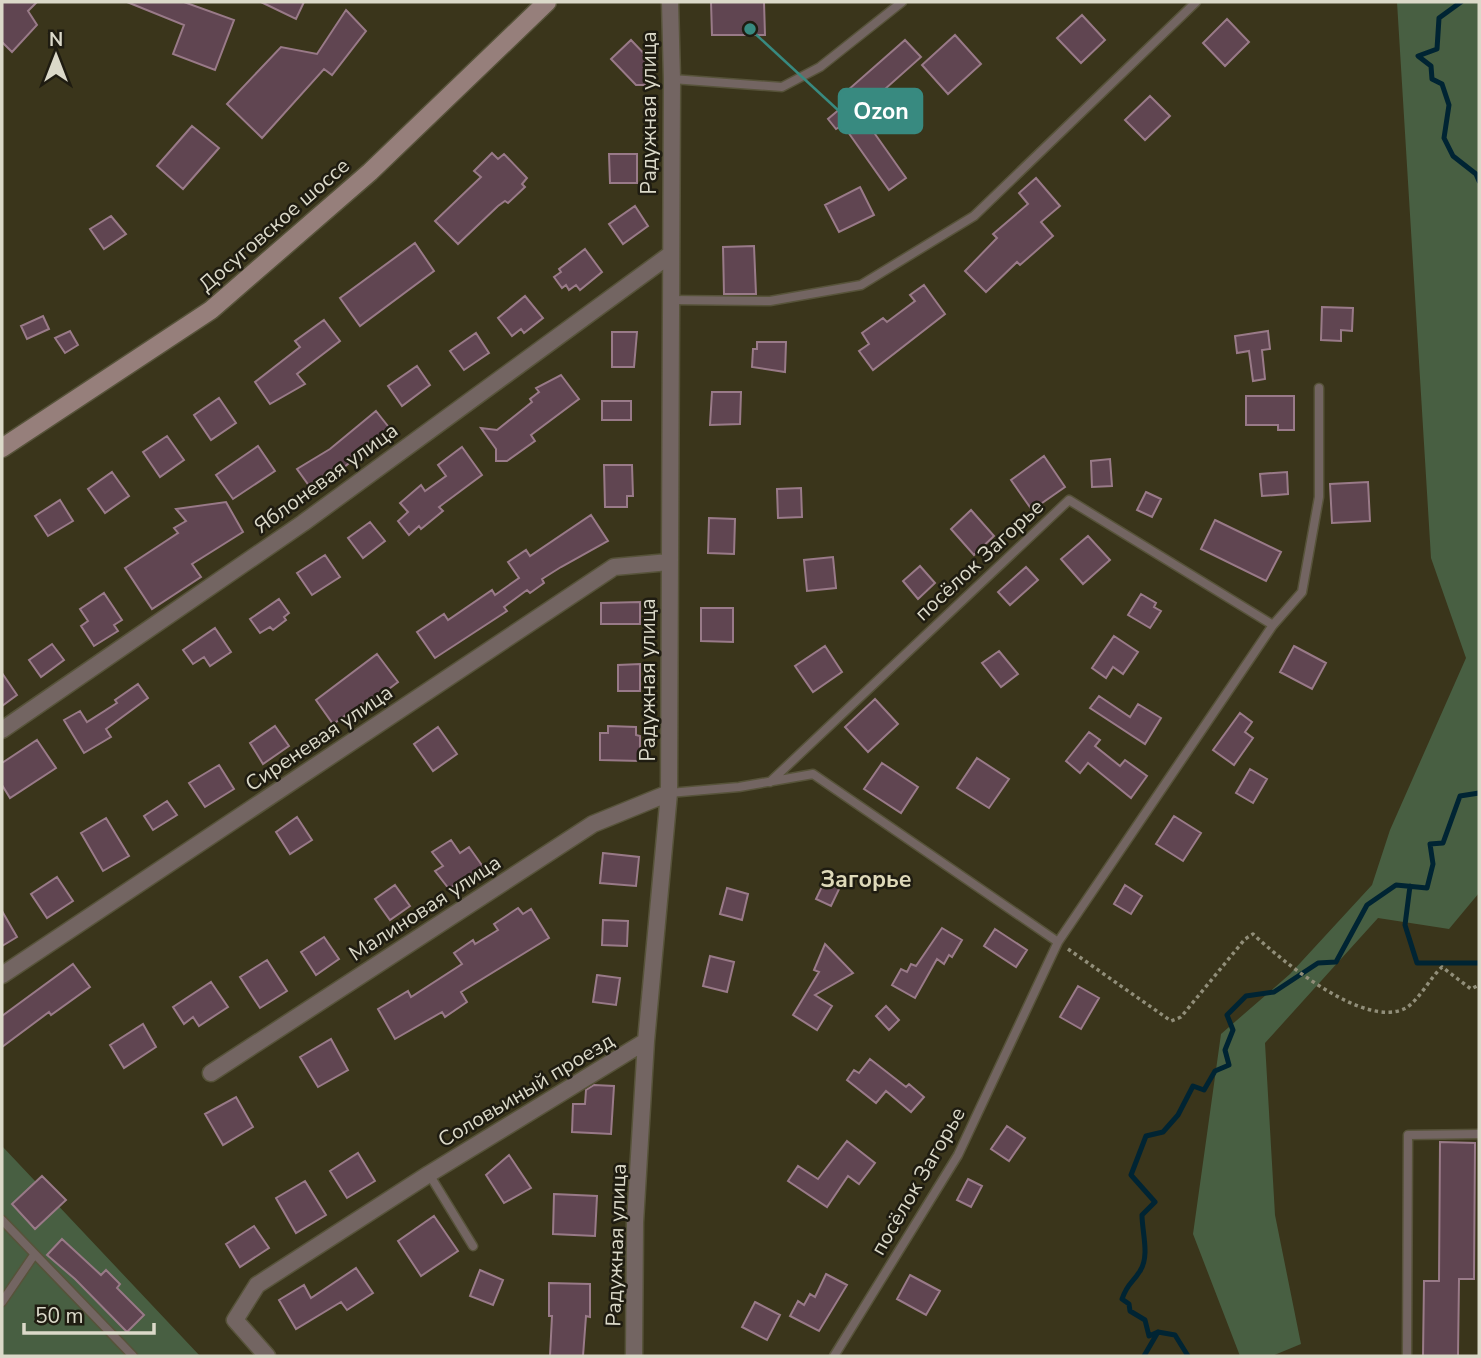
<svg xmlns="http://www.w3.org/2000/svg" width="1481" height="1358" font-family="'Nunito Sans',sans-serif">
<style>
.green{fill:#485f42}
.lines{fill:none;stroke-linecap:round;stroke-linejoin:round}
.stream{stroke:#002433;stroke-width:5}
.building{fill:#604551;stroke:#997a88;stroke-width:2}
.lane-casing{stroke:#57533a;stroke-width:11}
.street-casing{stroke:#57533a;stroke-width:19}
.secondary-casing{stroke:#57533a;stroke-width:21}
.path{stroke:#918e79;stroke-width:3.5;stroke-dasharray:3.5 3.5;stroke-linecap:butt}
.lane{stroke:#736562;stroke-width:8}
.street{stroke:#736562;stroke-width:16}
.secondary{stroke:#967f7b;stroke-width:18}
.labels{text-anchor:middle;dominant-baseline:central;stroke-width:5;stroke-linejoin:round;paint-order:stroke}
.street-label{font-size:21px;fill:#dbd9c9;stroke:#1f1c11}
.neighbourhood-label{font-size:23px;font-weight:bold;fill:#ded9b9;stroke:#1f1c11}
.leader{fill:none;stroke:#388a80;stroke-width:2.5}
.callout-dot{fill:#388a80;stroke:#1f1c11;stroke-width:2.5}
.callout{fill:#388a80;stroke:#388a80;stroke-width:2.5}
.callout-label{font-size:23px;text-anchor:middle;font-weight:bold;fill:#fff}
</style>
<rect width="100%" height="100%" fill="#3a351b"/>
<path class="green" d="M1397,2H1479V893L1449,929L1378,918L1265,1043L1275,1215L1301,1344L1272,1356H1240L1193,1234L1221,1034L1290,974L1372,885L1390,830L1466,658L1431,558Z
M2,1146L200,1356H2Z"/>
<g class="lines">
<path class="stream" d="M1461,2L1439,18L1437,49L1418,56L1431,66L1432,79L1442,84L1449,105L1444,138L1453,156L1476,174L1479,181
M1410,886L1405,925L1417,963H1479
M1144,1356L1158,1332
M1188,1356L1175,1335L1158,1332L1149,1336L1145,1320L1130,1311L1129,1304L1122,1299C1128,1282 1132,1284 1140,1271C1150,1256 1142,1232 1142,1215L1155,1202L1131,1175L1146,1136L1163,1132L1178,1115L1193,1086L1204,1090L1215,1071L1229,1065L1225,1050L1233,1030L1227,1015L1246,996L1274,992L1318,963L1336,962L1367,905L1396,885L1427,888L1433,864L1430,844L1443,843L1460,796L1479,793"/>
</g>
<path class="building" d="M2,2H37L28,11L37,25L12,52L2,42Z
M127,2H184L234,20L215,70L173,54L184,25Z
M261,2H304L296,19Z
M711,2H764L765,35H712Z
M346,10L366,31L332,75L324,69L262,138L227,104L281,47L317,54Z
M1082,15L1105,40L1081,63L1057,38Z
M1227,19L1249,42L1225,66L1203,43Z
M955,35L981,64L948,94L922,65Z
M631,40L652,62L646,69L648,81L644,85H636L611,59Z
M905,40L921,57L876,97L890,114L883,120L886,124L875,134L906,178L889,190L843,125L836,129L828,119L854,97L848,90Z
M1150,96L1170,116L1145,140L1125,120Z
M192,126L219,148L183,189L157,166Z
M492,153L498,159L504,154L527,178L522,184L525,187L508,203L505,201L498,206L458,244L435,221L481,177L474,171Z
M609,154H637V183H610Z
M1036,178L1060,206L1041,222L1053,236L1020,265L1017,262L986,292L965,271L997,238L993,234L1028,204L1019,193Z
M860,187L874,215L839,232L825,205Z
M635,206L648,226L623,244L609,224Z
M111,216L126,234L104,249L90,229Z
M415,243L434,271L360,326L340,298Z
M754,246L756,294H724L723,247Z
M585,249L602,272L580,290L576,285L569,290L566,285L562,288L554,277L561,272L559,269Z
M924,285L945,314L873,370L859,351L869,344L862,333L883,318L887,322L915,301L910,295Z
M525,296L543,318L524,333L521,329L512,336L498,318Z
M1322,307L1353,308L1352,331L1341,330V341L1321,340Z
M43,316L49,329L27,339L21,326Z
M324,320L340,341L297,374L305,384L270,404L255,382L300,347L295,341Z
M70,331L78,345L65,353L55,338Z
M1268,331L1270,349L1262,350L1265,379L1253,381L1249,351L1237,353L1235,336Z
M612,332H637L634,367H612Z
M476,333L489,353L464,370L450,351Z
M757,342H786L785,372L752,367L753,349H757Z
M417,366L430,385L402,406L388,386Z
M561,375L579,399L531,435L535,441L507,461H496V449L481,428L497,430L532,402L530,399L539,392L536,388Z
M712,392H741L740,424L710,425Z
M1246,396H1294V430H1278V425H1246Z
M219,398L236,423L211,440L194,415Z
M602,401H631V420H602Z
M376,411L391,430L343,468L346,472L319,490L315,483L310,487L297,469L330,449Z
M167,436L184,460L160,477L143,452Z
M258,446L275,471L233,499L216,475Z
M462,447L482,475L439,507L443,511L421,529L419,526L409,535L398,521L408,512L400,503L421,485L425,491L446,476L438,465Z
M1044,456L1065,487L1032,510L1011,480Z
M1110,459L1112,486L1092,487L1091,461Z
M604,465H632L633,496H627V507H605Z
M112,472L129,496L105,513L88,489Z
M1287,472L1288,494L1262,496L1260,474Z
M1368,482L1370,521L1332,523L1330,484Z
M801,488L802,517L778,518L777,489Z
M1146,492L1161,499L1152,517L1137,510Z
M60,500L73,521L48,536L35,516Z
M226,502L243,532L192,564L201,577L152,609L125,568L178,533L174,528L186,521L176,509Z
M971,510L994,536L974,555L951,529Z
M591,515L608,541L561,567L542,579L544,583L530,593L527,590L504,607L507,611L435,658L417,632L444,614L448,620L492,590L495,595L519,578L508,562L526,550L530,556Z
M709,518L735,519L734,554L708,553Z
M1215,520L1281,552L1266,581L1201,549Z
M370,522L385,541L363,558L348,538Z
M1088,536L1110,560L1083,584L1061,559Z
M325,555L340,577L312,595L297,573Z
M833,557L836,588L807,591L804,560Z
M920,566L935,583L918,599L903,581Z
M1026,567L1038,580L1010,605L998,592Z
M104,593L122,620L114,625L118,631L94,646L81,626L88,621L80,609Z
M1141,594L1156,603L1154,607L1161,611L1150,628L1128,615Z
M279,599L289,613L284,617L286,620L273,630L270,627L260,633L250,619Z
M640,602V624H601V603Z
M701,608H733V642L701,641Z
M215,628L231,652L210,666L204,657L193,664L183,650Z
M1114,636L1138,652L1123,674L1113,667L1106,678L1092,668Z
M52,644L64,660L41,677L29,660Z
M825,646L842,672L813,692L795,666Z
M1294,646L1326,663L1312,689L1280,672Z
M999,651L1018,674L1001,687L982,663Z
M377,654L398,682L373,701L371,698L333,724L316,700Z
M640,664V691H618V665Z
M2,673L17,695L2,706Z
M138,684L148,698L106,729L111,737L84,753L64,720L80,711L87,722L117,703L115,700Z
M1099,696L1130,717L1138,704L1161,718L1145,744L1090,708Z
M875,699L898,724L868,752L845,727Z
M1240,713L1252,722L1245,732L1253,738L1234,765L1213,750Z
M275,726L289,746L263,764L250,743Z
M608,726L636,727V735L640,736V761L600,760V733H608Z
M438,727L457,754L433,771L414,744Z
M1089,732L1100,740L1095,746L1120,766L1125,760L1147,776L1131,798L1088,763L1080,773L1066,761Z
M37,740L56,768L10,798L2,785V763Z
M977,758L1009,779L989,808L957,788Z
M882,763L918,787L901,813L864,789Z
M219,765L234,789L205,807L189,783Z
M1250,769L1267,779L1253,803L1236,793Z
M167,801L177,815L153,830L144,816Z
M1174,816L1201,833L1183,861L1156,844Z
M297,817L312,840L290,854L276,832Z
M106,818L129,856L103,871L81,833Z
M451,840L460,853L469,847L486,871L463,888L459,882L449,889L435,871L443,866L432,852Z
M603,853L639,857L636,886L600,883Z
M57,877L73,901L47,918L31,894Z
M826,878L841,885L831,906L816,899Z
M395,885L410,906L390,920L375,899Z
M1125,885L1142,896L1131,914L1114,904Z
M727,888L748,894L742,920L720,914Z
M518,908L523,914L531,909L549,938L461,992L467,1002L445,1017L442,1012L395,1039L378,1009L408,991L411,997L462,964L454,953L473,940L475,944L498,930L494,924Z
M2,911L17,937L2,946Z
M603,920L628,921L627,946L602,945Z
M942,928L962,940L952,957L949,955L944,964L937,959L915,998L892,985L901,969L907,972L911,964L916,966Z
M995,929L1027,950L1016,967L984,946Z
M324,937L339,959L316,975L301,952Z
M825,944L853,973L815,995L832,1006L817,1030L793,1015L819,972L814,970Z
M710,956L734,962L727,992L703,986Z
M267,960L287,991L260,1008L240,977Z
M73,964L90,987L51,1015L49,1012L2,1047V1016Z
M597,975L620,978L616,1005L593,1002Z
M211,982L228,1007L199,1026L193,1017L184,1024L173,1007Z
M1078,986L1099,998L1081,1029L1060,1017Z
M886,1006L899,1020L889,1030L876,1016Z
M143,1024L156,1047L124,1068L110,1045Z
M331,1039L348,1070L318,1087L300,1057Z
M870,1059L906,1087L909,1084L924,1097L911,1112L886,1091L876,1103L847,1080L854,1070L859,1073Z
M594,1085L614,1086L611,1134L572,1132L573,1104H585L586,1090Z
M236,1097L253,1127L223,1145L205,1114Z
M1007,1126L1025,1138L1009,1161L991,1149Z
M847,1141L875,1163L859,1184L848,1176L827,1207L788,1181L798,1166L818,1179Z
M1440,1142L1475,1143L1474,1279H1459L1458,1356H1423L1424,1281H1439Z
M358,1153L375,1181L347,1198L330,1171Z
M509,1155L531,1188L504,1203L486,1175Z
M42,1176L66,1200L35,1229L12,1204Z
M968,1179L982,1186L971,1207L957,1200Z
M305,1181L326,1215L296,1233L276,1198Z
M554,1194L597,1196L595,1236L553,1234Z
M434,1216L458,1251L421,1276L398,1241Z
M254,1226L269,1248L240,1267L226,1244Z
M62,1239L101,1275L106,1270L120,1284L117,1288L144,1315L127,1332L75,1279L47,1255Z
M356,1268L373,1293L347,1310L341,1302L296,1329L279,1300L304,1285L311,1298Z
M480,1270L503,1280L493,1305L470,1296Z
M826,1274L847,1285L819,1331L790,1316L798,1301L804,1305L810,1294L815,1297Z
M910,1275L940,1291L926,1315L897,1299Z
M549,1283L590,1284V1317L586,1316L583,1356H550L552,1316H549Z
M755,1302L780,1315L767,1340L742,1327Z"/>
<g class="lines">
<defs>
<path id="lane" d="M672,79L782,87L820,67L902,2
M670,300L770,301L861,285L974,216L1196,2
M770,782L1069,500L1273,625
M669,793L739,787L813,774L1058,942L1273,625L1302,592L1319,497V388
M429,1174L473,1246
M2,1220L133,1356
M2,1302L34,1255
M834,1356L958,1155L1058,942
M1407,1356L1408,1135L1479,1134"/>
<path id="street" d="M2,730L303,523L671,254
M2,975L614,567L669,562
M211,1073L593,824L669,793
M267,1356L235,1320L257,1285L429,1174L646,1041
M634,1356L635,1222L646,1041L669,793L672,79L670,2"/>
<path id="secondary" d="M2,448L211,310L370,172L547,2"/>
</defs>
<use href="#lane" class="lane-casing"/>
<use href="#street" class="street-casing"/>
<use href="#secondary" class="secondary-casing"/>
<path class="path" d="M1068,949L1171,1021L1181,1017L1245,939L1253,934C1282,961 1365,1030 1406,1008C1419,1000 1430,978 1442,967L1471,989L1479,985"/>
<use href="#lane" class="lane"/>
<use href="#street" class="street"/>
<use href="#secondary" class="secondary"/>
</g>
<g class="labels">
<g class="street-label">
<text transform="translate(649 113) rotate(-90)">Радужная улица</text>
<text transform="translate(274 225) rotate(-41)">Досуговское шоссе</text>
<text transform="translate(326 478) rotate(-36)">Яблоневая улица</text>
<text transform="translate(979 560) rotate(-43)">посёлок Загорье</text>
<text transform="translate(648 680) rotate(-90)">Радужная улица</text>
<text transform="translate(319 738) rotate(-34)">Сиреневая улица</text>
<text transform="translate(425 908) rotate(-33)">Малиновая улица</text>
<text transform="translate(526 1090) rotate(-31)">Соловьиный проезд</text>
<text transform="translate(918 1181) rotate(-60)">посёлок Загорье</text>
<text transform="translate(616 1245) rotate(-88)">Радужная улица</text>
</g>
<g class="neighbourhood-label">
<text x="866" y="879">Загорье</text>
</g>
</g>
<path class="leader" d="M750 29L839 111"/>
<circle class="callout-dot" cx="750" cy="29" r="7"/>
<rect class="callout" x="839" y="89" width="83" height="44" rx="7"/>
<g class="callout-label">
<text x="881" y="119">Ozon</text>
</g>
<rect width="1481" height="1358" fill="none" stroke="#dbd9c9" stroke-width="7"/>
<g transform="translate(56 56)" stroke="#1f1c11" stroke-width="5" paint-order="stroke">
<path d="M0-5L12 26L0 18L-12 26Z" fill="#dbd9c9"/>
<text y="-10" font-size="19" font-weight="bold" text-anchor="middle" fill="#dbd9c9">N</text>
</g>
<path d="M24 1323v10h130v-10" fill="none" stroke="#dbd9c9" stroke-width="3.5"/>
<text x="35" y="1323" font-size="21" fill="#dbd9c9" stroke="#1f1c11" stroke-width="5" paint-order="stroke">50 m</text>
</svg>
